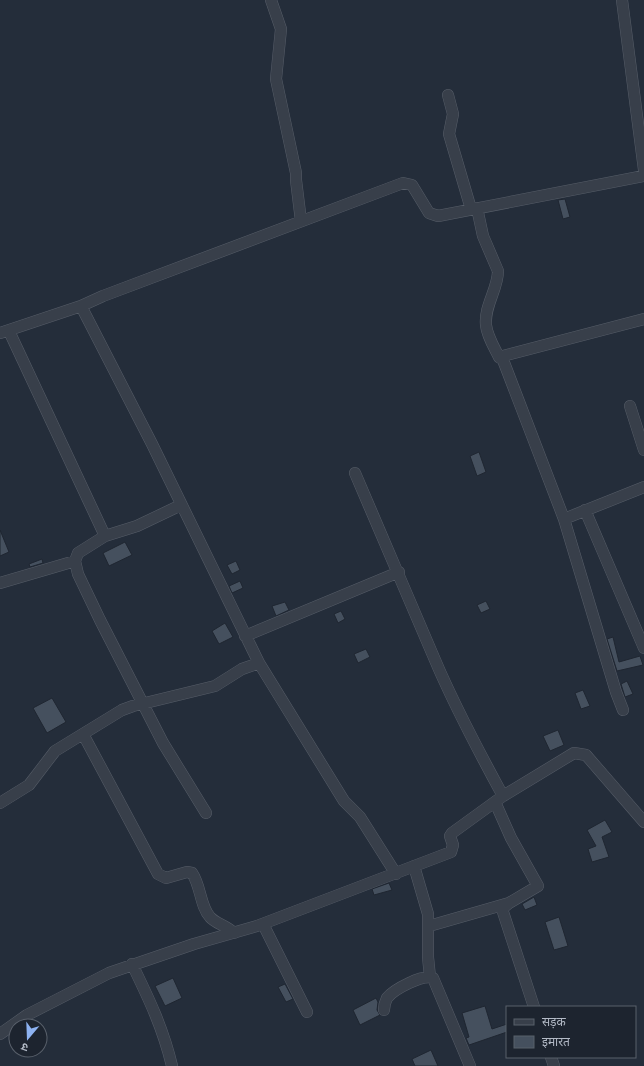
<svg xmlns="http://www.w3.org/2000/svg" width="644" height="1066" font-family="Cabin,'Noto Sans Devanagari',sans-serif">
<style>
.building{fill:#45505e;stroke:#1f2631}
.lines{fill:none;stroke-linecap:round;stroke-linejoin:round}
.minor-casing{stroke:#565d68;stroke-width:12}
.minor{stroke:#383f4a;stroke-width:11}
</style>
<rect width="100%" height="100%" fill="#242d3a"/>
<path class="building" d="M565,199L570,217L563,219L558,200Z
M479,452L486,472L477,476L470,456Z
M0,530L9,552L0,556Z
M125,542L132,555L109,566L103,553Z
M42,559L43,563L30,567L29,564Z
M236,561L240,570L232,574L227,565Z
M240,581L243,588L232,593L229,586Z
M486,601L490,609L481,613L477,605Z
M285,602L289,610L276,616L272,606Z
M341,611L345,619L338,623L334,614Z
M225,623L233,637L219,644L212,631Z
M613,637L619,662L640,656L643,665L617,671L607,639Z
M366,649L370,657L358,663L354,654Z
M627,681L633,694L625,697L621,684Z
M583,690L590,706L581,709L575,693Z
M52,698L66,722L47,733L33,708Z
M558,730L564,745L550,751L543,736Z
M605,820L612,832L602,837L609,857L592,862L588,849L596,846L587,830Z
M389,883L392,890L374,895L372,889Z
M534,897L537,905L525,910L522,904Z
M559,917L568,946L554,950L545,922Z
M173,978L182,998L165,1006L155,986Z
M285,984L293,999L286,1002L278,987Z
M376,998L378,1002L377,1010L380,1015L360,1025L353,1010Z
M485,1006L492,1029L507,1024V1032L469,1045L466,1038L469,1037L462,1013Z
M431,1050L438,1066H415L412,1059Z"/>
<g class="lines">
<defs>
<path id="minor" d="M271,0L281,29L276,79L296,173V180L301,221
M622,0L644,170
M448,95L453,114L449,134L471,209
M477,208L483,236L498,271C498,289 484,306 486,325C487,336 494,347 499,357L644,319
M81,306L152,444L259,663L344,801L360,817L396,874
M9,331L105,536
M0,333L81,306L103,296L403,183L412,185L429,213L438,216L644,176
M499,357L503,360L564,519
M630,406L644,450
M355,473C382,535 408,598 435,660C455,707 479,752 503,796
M181,505L137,526L105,536L78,553L75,561L78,574L100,620L163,743L206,813
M585,510L644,648
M0,583L75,561
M245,636L399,572
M623,710L616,692L564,519L644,487
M83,734L158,874L166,878L187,872L192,873C201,886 200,906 210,917C216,924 226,925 234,933
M495,802L511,838L538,886L509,903L502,909L534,1007
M0,803L29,785L55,751L122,710L133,706L215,686L242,669L259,663
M414,866L428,914V957L430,977
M263,924L307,1012
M429,926L509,903
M132,964C149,999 163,1028 172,1066
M384,1010C384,1006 385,1002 387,998C394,989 423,974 433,978L470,1066
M0,1034L27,1015L109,973L194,944L257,926L451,852L453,845L450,836L452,833L503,796L574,753L586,755L644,822
M551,1057L554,1066"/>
</defs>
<use href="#minor" class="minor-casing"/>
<use href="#minor" class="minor"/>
</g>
<rect x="506" y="1006" width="130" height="52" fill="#1d242f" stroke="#59606b"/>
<rect x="514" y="1019" width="20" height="6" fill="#383f4a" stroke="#59606b"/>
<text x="542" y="1026" font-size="12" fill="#b3bac6">सड़क</text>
<rect x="514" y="1036" width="20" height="12" fill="#45505e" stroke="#59606b"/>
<text x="542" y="1046" font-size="12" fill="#b3bac6">इमारत</text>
<g transform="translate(28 1038) rotate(199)"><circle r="19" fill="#1d242f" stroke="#59606b"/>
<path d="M0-3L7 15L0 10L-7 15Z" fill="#8db2f1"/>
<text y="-6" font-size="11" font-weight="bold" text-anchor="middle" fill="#b3bac6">उ</text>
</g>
</svg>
